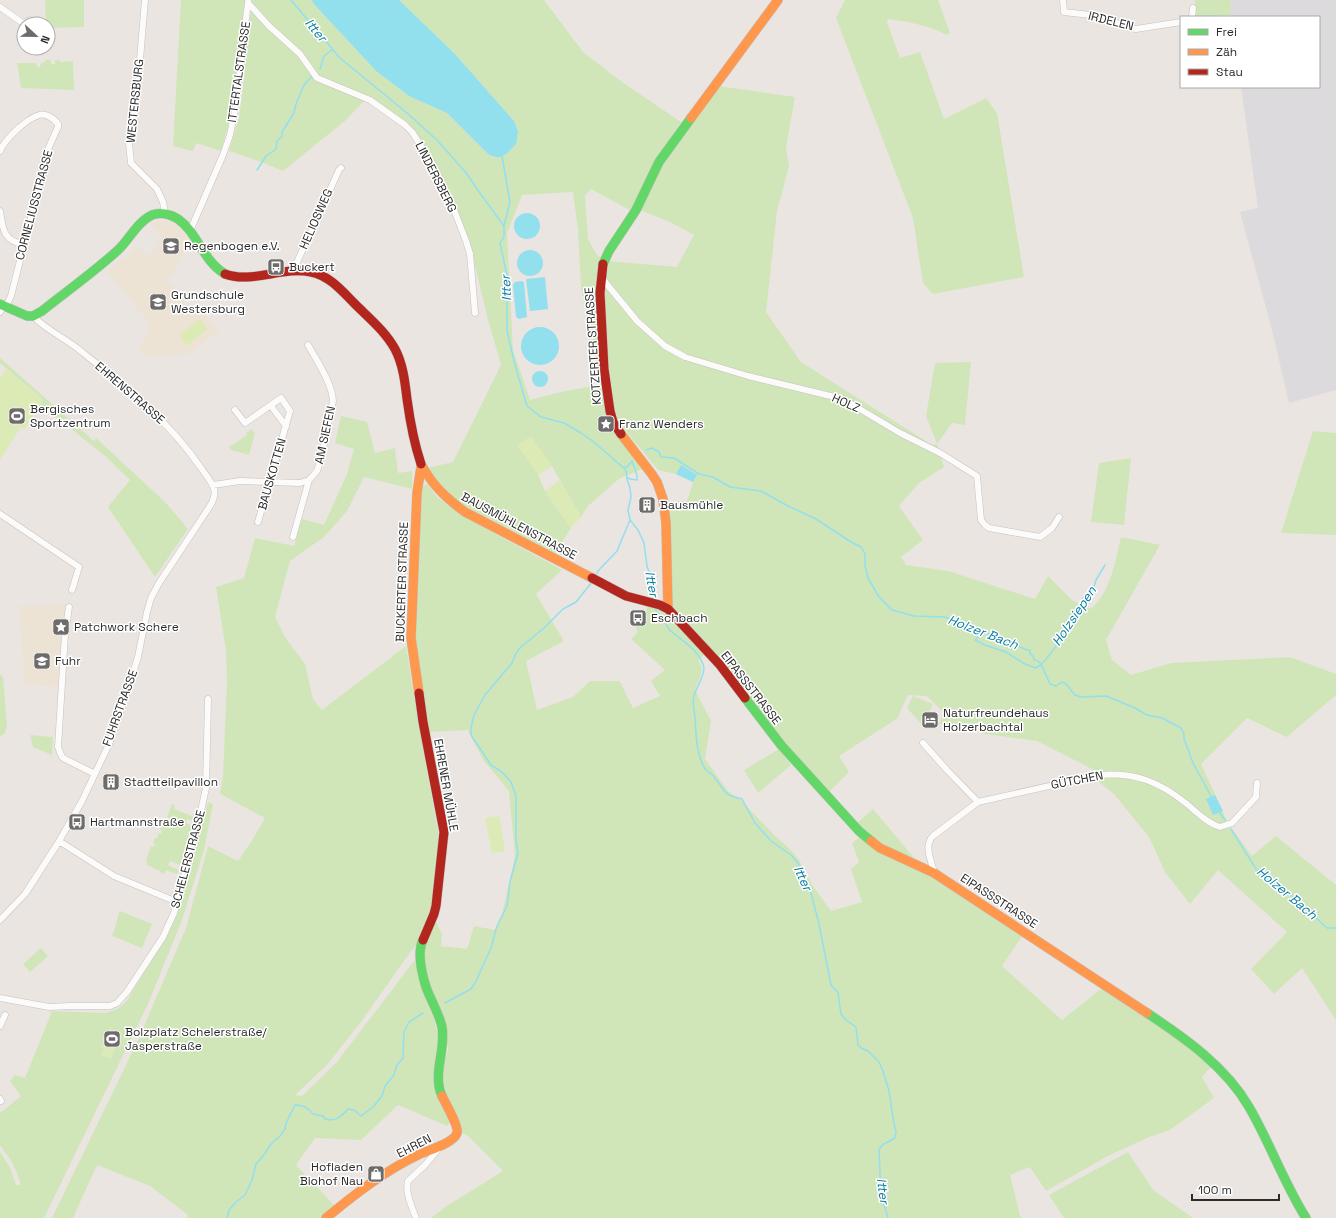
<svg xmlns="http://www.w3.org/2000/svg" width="1336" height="1218" font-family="'Space Grotesk',sans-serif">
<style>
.industrial{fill:#dddadd}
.education{fill:#ede3d5}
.green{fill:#d0e6b9;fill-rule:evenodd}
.pitch{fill:#dceab6}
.water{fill:#92dfee}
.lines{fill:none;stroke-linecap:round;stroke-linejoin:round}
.stream{stroke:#92dfee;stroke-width:1.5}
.street-casing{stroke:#c3c2c2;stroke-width:7}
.fast-casing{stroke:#c3c2c2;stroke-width:10}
.slow-casing{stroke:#c3c2c2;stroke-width:10}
.jam-casing{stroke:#c3c2c2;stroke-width:10}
.street{stroke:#fcfbfa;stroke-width:6}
.fast{stroke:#63d668;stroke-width:9}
.slow{stroke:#ff974d;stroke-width:9}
.jam{stroke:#b3261e;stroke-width:9}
.labels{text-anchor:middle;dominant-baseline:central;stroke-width:3;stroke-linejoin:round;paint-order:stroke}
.street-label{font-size:12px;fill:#2b2b2b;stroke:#fff}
.poi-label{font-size:12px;fill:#2b2b2b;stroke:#fff;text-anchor:start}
.water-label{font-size:13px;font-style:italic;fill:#087ca2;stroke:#fff}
</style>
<rect width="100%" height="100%" fill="#eae5e1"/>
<path class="industrial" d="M1230,0H1336V390L1289,403L1272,330L1240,212L1258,208L1241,87H1319V17H1231Z"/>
<path class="education" d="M158,220L170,221L176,224L189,239L173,273L166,279L194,315L201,311L219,331L189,354L147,356L139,350L150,324L107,271L138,246L149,258L162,238L150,223Z
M67,605L63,632L58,633V637H62L58,687L25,684L19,606Z"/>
<path class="green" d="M45,0H84V27L48,28V24H46Z
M181,0H245L230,118L221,151L196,143L193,151L173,146Z
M252,0H312L313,3L376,71L409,96L447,113L488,154L494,158L514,121L455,54L399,0H544L583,52L622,82L681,122L650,170L631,211L591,189L585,196L588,239L597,255L607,261L677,267L694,235L668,221L639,210L651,184L668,157L718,86L795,97L786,148L789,166L777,211L766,312L801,362L932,445L937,444L926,416L935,363L971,362L965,425L952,423L937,444L944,467L919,483L899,506L923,540L901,557L906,565L948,571L1035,599L1048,576L1072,600L1091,609C1111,591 1115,562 1121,537L1160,545L1106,640L1112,660L1131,675L1171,663L1290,657L1336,674V695L1287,737L1247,718L1201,764L1229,825L1252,856L1276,836L1336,885V1020L1302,968L1274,994L1251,969L1287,932L1218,870L1190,904L1165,872L1149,837L1114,794L1098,781V772L1037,741L986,734L939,724L944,713L927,696L908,695L900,712L898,718L839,756L849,772L828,793L671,609L669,502L687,501L693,482L676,474L658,470L626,431L619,435L645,468L620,478L588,506L581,517L552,466L538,475L545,491L571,528L555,553L465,506L452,496L427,468L453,462L501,365L488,320L471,249L439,175L425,146L413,130L372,97L364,101L346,120L283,171L256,160L229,151L239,118L242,95ZM573,192L578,230L581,287L600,385L565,391L530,400L513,350L507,233L522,195Z
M845,0H938L950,33L947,35C928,25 909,22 888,19L887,22L900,58L920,52L944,119L986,98L997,113L1024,277L933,294L923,283L913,218L836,18Z
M1195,0H1230L1231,15L1195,17Z
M45,60H50L51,64H55V60H60V62L73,61L74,90L21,88L17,63H36L37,67H40L41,63L45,62Z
M0,358L94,441L96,438L165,502L188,529L155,577L108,507L130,480L104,455L40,404L43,400L0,363Z
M341,416L367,422L375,453L395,448L398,473L412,471V489L364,477L347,511L324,537L290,561L275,617L285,637L305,664L313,699L322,710L406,646L420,732L439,836L431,912L418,944L411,951L361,1022L326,1066L295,1095L302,1096L336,1063L414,961L420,972L423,993L435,1022L438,1036L433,1081L445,1113L450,1122L447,1126L398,1105L361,1140L315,1138L296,1165L336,1207L322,1218H187L188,1215L150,1186L97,1165L73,1218H52L138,1040L186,928L208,846L238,861L251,842L265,818L220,794L223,776L227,681L226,651L216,587L244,578L255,538L294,546L302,519L324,525L347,474L354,449L335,443Z
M252,429L255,434L249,455L231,450L229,447L247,435L246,433Z
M1313,431L1336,433V535L1281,533Z
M1131,458L1124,525L1091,522L1099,463Z
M427,484L437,497L461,515L562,570L536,594L564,641L526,661L537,710L573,697L590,681H619L622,686L633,708L660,696L651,681L665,670L631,639L638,632L634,625L644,616L648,606L660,609L705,654L698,660C706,671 699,678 695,690L711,721L705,759L728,791L742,801L774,835L790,849L799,860L813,886L831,911L862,902L851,869L859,862L852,843L860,837L892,859L915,867L1022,936L1002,966L1062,1020L1102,988L1180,1039L1211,1067L1202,1077L1214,1098L1170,1130L1149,1137L1108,1156L1046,1191L1030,1167L1010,1175L1020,1216L1022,1218H431L447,1206L503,1171L467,1135L460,1132L442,1088L441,1072L449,1047L446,1046L426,980L424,959L423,946L434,918L442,934L441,946L467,949L474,926L495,930L502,914L515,856L509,791L484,761L472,739L468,730L429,732L414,633L421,487Z
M0,674L3,677L7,726L5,733L0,737Z
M913,696L933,704L923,726L907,708Z
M30,735L53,737L52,755L33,747Z
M779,749L791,765L758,793L744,770Z
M208,802L213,804L204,850L182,920L148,1004L44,1218H0V1152L10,1167L16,1185H21L16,1171L10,1159L0,1145V1113L21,1096L10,1081L15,1075L25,1078L52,1011L106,1013L117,1009L126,1002L173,925L182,901Z
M172,804L175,805L174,809L195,817L193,821L187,819L186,823L192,826L180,865L170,861L168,865L179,870L177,874L166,870L164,874L160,872V871L147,865V861L146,860L151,846L154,847L155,844L153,843L155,838H157L159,833L161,834L162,831L160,830L162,825H164L166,820L168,821L169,818L167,817Z
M873,809L914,858C891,849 874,842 857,823Z
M120,911L152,924L142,948L112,936C116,928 116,920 120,911Z
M41,948L48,956L30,972L23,964Z
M1128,1152L1153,1190L1193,1218H1064L1049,1195Z"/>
<path class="pitch" d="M200,319L208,329L187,346L179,335Z
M6,369L43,400L24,430L21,427L0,460V378Z
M531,436L552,466L538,475L517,445Z
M560,480L581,517L571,528L545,491Z
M499,816L505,851L492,853L485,818Z
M110,1028L122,1033L111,1059L101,1055L104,1049L101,1048Z"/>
<path class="water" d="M312,0H399L455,54L514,121L518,132L516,144C507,154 501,162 488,154L447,113L409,96L376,71L313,3Z
M514 226a13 13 0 1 1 26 0a13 13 0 1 1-26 0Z
M517 263a13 13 0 1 1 26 0a13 13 0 1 1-26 0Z
M545,277L548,309L530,311L526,279Z
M522,281L524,283L527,317L519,319L516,317L513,285L515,282Z
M521 346a19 19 0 1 1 38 0a19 19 0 1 1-38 0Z
M532 379a8 8 0 1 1 16 0a8 8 0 1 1-16 0Z
M681,465L697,475L693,482L676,474Z
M1215,795L1223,811L1213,815L1206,799Z"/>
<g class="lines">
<path class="stream" d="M291,0L340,58L407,113L437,140L467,174L477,189L504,226V237L500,243L507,276V331L515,365L527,406L541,417L564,423L581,433L594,442L626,470L627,479L630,488L631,497L628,510L630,520L638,530L644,543L647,566L653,585L655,600
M320,69L324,56L332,50
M502,156L510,202L504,226
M257,170L266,156L276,149L277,141L282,136V132L294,113L296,104L304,85L311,77
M646,450L652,448L659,452L661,457L674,458L699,474L713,477L730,487L761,491L788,506L816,519L851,542L861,547L865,554V565L868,578L879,597L892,610L914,616L945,617L975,628L1004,641L1010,642L1027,650H1030V654L1033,656L1034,660L1038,661L1041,664L1050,684L1056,686L1062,682L1066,684L1075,695L1081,697L1106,696L1135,708L1147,715L1162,718L1181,728L1184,734V739L1193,763L1212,798
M625,467H627L632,461
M627,477L630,479L637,480C638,474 634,467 632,461
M595,577L598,571L617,551L630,520
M655,608C657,613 660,616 664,620C667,624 667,629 672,632C684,642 697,649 703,664C707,673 696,687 694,696C692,702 694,711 695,717C696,734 696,756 706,770C709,773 713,774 715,778C726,792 723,795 742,799L755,823L771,841L791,855L798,863L811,893L819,924L831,985L838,993L841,1014L846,1020L856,1027L858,1045L861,1048L868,1051L879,1062L883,1071L889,1091L894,1124L896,1132L895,1138L882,1145L879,1150L881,1195L888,1218
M984,632L975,640L985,645L1006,652L1025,664L1036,668C1052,659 1074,616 1083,598L1088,593L1093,590L1096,580L1105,565
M1219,812L1225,820
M1231,829L1258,872L1303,904L1315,917L1327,928H1336
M445,1003L471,989L476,981L491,948L497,926L507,906L510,882L518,853L516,841V796L511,782L502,772L491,765L471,735V728L474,715L485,695L512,663L516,653L521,647L544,628L563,609L576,602L592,582
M227,1218L229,1210L236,1202L245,1195L252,1180L256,1164L264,1155L271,1144L280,1136L285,1129C285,1122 292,1112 295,1105C302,1105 309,1108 313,1114L323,1116L325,1119C335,1122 341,1117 348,1109L354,1110L361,1116L373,1107L382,1096L385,1086L394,1075L397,1065L403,1058L404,1032L409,1022L423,1013"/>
<defs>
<path id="street" d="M145,0L136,107L129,143L131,163L157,189L163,202L165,214
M1063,0L1064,12L1099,16L1130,28L1136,29L1181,22
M248,3L269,26L300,54L317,78L370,100L405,125L412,132L432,163L451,202L466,241L470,254L475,313
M0,7L24,24
M1192,17L1193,8
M24,32L23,26L25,22L30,20L37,24
M0,151C5,139 26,119 39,115C45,113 54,118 58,124V127L49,147L11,296L8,302L0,312
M0,211C3,230 3,240 24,245
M190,231L223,155L230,135L235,111L248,2
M293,271L339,170L341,168
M601,277L637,321L665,346L685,357L748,376L843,399L900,433L940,453L977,476L981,520L985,525L989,528L995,529L1040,537L1052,528L1059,517
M308,345C317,361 332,383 333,401L321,459L317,471L309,480
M271,406L286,426
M235,410L245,423L281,398L290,411L258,522
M213,485L240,481L300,483L309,480L293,537
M0,514L79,567L72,590
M69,607L65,634L58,747L62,757L65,759L95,774
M923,743L947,770L978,802
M59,841L114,876L177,902
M934,873C932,861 923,846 933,836L978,802L1098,775C1135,772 1158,781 1187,804C1197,813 1208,823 1220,827L1232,823L1256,797L1257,783
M0,920L25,894L58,843L82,801L109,744L125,698L138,657L147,612L151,598L159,583L210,506C213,501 216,495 214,489C212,482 206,475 201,468C170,422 125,386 82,352C67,339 47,331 33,316
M0,998L49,1007L70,1006H110L117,1003L127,992L163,937L174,913L199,820L206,788L208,699
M0,1026L5,1015
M0,1099L1,1101
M416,1218C412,1207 405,1193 408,1181L425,1165L441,1146"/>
<path id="fast" d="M603,264L609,251L636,210L659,162L691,118
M0,304L27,316H33L42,311C67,291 94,272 118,250C129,240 137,222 152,215C160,212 170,214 178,219C198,233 202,260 225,274
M745,698L781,745L859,831L871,841
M423,940C417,952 422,974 426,987C431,1001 439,1013 442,1027C446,1051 432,1074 442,1096
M1147,1013C1185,1038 1226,1067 1249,1107C1270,1143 1284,1183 1306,1218"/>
<path id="slow" d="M691,118L778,0
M621,434L651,473L657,482L663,499L666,523L668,609
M421,464C432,485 446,498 465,512L592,578
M419,693L411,638L417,493L421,467
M871,841L880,848L934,873L1147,1013
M326,1218C355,1194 386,1170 420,1154C429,1150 454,1143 457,1133C459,1127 446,1104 442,1096"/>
<path id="jam" d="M603,264L600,293L604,369L610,411L613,422L621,434
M225,274C252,284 282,266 311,272C330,276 342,291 355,304C369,318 385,331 395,349C403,364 405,382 407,399C410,421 414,443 421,464
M592,578L626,596L660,605L668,609L720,665L745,698
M419,693L423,722L444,832L436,906L434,914L423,940"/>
</defs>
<use href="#street" class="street-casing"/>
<use href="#fast" class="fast-casing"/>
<use href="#slow" class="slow-casing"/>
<use href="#jam" class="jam-casing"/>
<use href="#street" class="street"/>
<use href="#fast" class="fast"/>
<use href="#slow" class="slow"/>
<use href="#jam" class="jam"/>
</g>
<defs>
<symbol id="school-square" viewBox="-11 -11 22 22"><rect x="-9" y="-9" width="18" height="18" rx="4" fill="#6e6c6b" stroke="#fff"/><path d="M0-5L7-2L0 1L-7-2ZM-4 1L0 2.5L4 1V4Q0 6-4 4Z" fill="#fff"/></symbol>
<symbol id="bus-square" viewBox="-11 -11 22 22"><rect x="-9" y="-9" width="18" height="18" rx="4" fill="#6e6c6b" stroke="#fff"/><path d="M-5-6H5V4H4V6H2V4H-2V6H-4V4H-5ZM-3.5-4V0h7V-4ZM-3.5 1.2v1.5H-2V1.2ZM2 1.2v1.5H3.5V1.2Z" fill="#fff"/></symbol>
<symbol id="stadium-square" viewBox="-11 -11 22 22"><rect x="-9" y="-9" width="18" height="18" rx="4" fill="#6e6c6b" stroke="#fff"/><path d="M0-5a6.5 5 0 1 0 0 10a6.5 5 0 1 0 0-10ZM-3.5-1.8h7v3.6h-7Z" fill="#fff"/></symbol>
<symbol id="sight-square" viewBox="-11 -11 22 22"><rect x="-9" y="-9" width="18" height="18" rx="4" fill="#6e6c6b" stroke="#fff"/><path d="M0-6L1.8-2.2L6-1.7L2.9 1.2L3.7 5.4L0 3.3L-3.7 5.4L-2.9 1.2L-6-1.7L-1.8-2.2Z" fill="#fff"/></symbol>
<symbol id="building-square" viewBox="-11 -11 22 22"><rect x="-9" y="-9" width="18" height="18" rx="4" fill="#6e6c6b" stroke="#fff"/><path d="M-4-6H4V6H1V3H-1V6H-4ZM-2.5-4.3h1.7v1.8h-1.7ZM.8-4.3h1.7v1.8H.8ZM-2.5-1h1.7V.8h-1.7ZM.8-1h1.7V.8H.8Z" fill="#fff"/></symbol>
<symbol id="hotel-square" viewBox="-11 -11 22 22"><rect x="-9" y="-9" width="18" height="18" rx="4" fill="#6e6c6b" stroke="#fff"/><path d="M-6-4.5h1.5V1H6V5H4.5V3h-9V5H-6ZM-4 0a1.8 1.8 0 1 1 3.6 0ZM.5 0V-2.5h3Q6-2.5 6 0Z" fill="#fff"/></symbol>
<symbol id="shop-square" viewBox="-11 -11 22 22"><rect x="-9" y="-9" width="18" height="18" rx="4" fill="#6e6c6b" stroke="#fff"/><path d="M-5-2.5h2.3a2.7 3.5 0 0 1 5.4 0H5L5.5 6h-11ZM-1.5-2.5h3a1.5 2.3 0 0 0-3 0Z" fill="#fff"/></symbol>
</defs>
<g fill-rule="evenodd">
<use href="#school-square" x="161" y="236" width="20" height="20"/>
<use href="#bus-square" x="266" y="257" width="20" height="20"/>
<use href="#school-square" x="148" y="292" width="20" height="20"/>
<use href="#stadium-square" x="7" y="406" width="20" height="20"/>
<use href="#sight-square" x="596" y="414" width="20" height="20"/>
<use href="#building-square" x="637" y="495" width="20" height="20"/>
<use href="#bus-square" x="628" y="608" width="20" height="20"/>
<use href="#sight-square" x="51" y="617" width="20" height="20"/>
<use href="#school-square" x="32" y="651" width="20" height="20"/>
<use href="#hotel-square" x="920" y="710" width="20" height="20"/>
<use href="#building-square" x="101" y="772" width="20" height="20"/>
<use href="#bus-square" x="67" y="812" width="20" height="20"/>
<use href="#stadium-square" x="102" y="1029" width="20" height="20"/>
<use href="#shop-square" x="366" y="1164" width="20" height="20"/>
</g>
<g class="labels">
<g class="street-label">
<text transform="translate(1111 21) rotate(14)">IRDELEN</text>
<text transform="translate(239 72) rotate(-82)">ITTERTALSTRASSE</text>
<text transform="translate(135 101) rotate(-84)">WESTERSBURG</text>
<text transform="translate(436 177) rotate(63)">LINDERSBERG</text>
<text transform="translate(34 205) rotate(-75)">CORNELIUSSTRASSE</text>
<text transform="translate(316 219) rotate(-66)">HELIOSWEG</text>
<text transform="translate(593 346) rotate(-94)">KOTZERTER STRASSE</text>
<text transform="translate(130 393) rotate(41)">EHRENSTRASSE</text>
<text transform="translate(846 403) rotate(24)">HOLZ</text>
<text transform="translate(325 435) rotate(-78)">AM SIEFEN</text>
<text transform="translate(272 474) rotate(-74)">BAUSKOTTEN</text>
<text transform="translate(519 526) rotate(28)">BAUSMÜHLENSTRASSE</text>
<text transform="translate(402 582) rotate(-88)">BUCKERTER STRASSE</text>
<text transform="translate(751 688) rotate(52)">EIPASSSTRASSE</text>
<text transform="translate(120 708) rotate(-70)">FUHRSTRASSE</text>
<text transform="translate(1077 780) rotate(-11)">GÜTCHEN</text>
<text transform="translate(446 785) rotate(80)">EHRENER MÜHLE</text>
<text transform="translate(188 859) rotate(-75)">SCHELERSTRASSE</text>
<text transform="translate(999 901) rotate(33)">EIPASSSTRASSE</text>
<text transform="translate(414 1146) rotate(-27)">EHREN</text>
</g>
<g class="poi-label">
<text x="184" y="246">Regenbogen e.V.</text>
<text x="289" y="267">Buckert</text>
<text x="171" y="295">Grundschule<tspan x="171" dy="14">Westersburg</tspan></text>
<text x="30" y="409">Bergisches<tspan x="30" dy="14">Sportzentrum</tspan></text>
<text x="619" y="424">Franz Wenders</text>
<text x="660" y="505">Bausmühle</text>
<text x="651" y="618">Eschbach</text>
<text x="74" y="627">Patchwork Schere</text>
<text x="55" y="661">Fuhr</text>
<text x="943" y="713">Naturfreundehaus<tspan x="943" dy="14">Holzerbachtal</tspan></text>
<text x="124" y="782">Stadtteilpavillon</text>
<text x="90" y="822">Hartmannstraße</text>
<text x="125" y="1032">Bolzplatz Schelerstraße/<tspan x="125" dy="14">Jasperstraße</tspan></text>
<text x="363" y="1167" text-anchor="end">Hofladen<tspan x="363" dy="14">Biohof Nau</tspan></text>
</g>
<g class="water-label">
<text transform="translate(316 30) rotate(50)">Itter</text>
<text transform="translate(506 288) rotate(-93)">Itter</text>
<text transform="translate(652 584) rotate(80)">Itter</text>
<text transform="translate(1074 616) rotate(-56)">Holzsiepen</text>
<text transform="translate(983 632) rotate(21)">Holzer Bach</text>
<text transform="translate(803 878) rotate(65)">Itter</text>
<text transform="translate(1287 893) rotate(40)">Holzer Bach</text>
<text transform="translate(883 1191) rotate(82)">Itter</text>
</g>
</g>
<rect x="1180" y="16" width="140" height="72" fill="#ffffff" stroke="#aaaaaa"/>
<rect x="1188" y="29" width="20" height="6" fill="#63d668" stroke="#aaaaaa"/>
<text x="1216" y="36" font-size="12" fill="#2b2b2b">Frei</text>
<rect x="1188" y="49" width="20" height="6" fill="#ff974d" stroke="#aaaaaa"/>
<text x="1216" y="56" font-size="12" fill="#2b2b2b">Zäh</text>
<rect x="1188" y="69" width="20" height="6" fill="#b3261e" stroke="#aaaaaa"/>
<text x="1216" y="76" font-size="12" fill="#2b2b2b">Stau</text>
<g transform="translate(36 36) rotate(112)"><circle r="19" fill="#ffffff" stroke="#aaaaaa"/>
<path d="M0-3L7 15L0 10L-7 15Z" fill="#6e6c6b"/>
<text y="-6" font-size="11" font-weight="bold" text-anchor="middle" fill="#2b2b2b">N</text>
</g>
<path d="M1192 1194v6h87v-6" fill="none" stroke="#2b2b2b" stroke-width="2"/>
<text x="1198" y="1194" font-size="12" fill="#2b2b2b" stroke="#ffffff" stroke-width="3" paint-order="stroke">100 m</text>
</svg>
